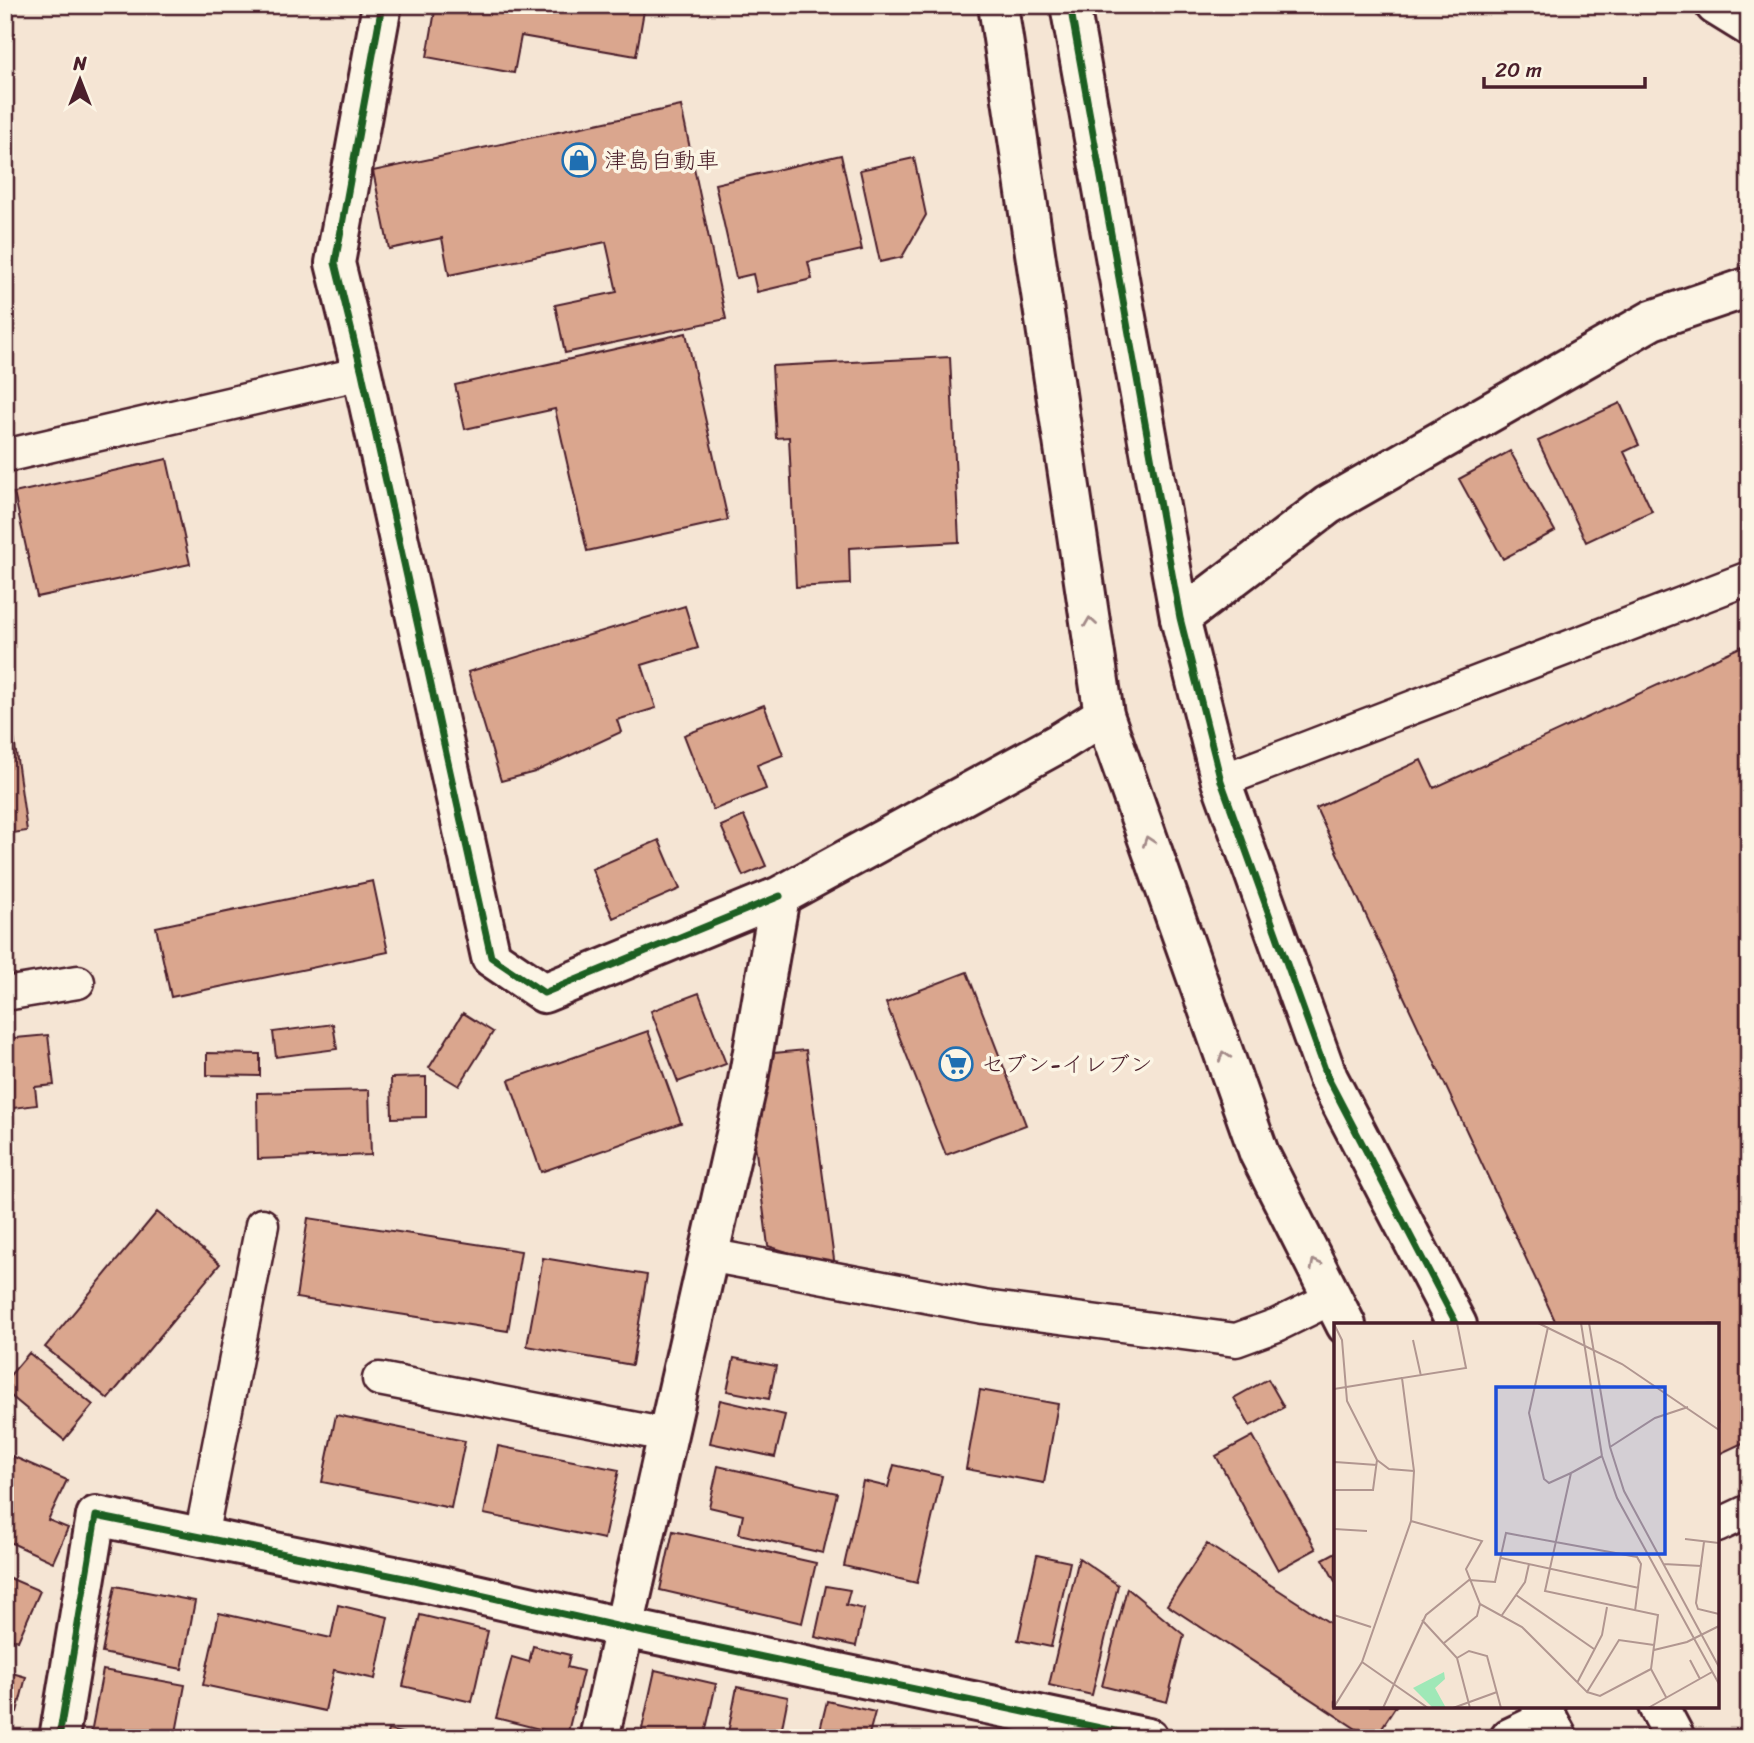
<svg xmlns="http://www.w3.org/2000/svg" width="1754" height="1743" font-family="Sriracha,'Klee One',sans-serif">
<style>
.building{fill:#daa68e;stroke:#4a1f2b;stroke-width:2}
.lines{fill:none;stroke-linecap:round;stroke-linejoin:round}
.service-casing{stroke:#4a1f2b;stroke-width:37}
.minor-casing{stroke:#4a1f2b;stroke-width:44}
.tertiary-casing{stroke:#4a1f2b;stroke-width:44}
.trunk-casing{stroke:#4a1f2b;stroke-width:44}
.service{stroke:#fcf5e5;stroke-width:32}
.minor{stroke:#fcf5e5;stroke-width:38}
.tertiary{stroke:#fcf5e5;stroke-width:38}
.trunk{stroke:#fcf5e5;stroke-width:38}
.cycleway-casing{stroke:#fcf5e5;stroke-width:11}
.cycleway{stroke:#1b5e20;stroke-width:7}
.oneway{stroke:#a38a88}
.labels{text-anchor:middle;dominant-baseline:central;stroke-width:7;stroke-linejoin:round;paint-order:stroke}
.poi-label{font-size:23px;fill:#4a1f2b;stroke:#fcf5e5;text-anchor:start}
.inset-road{fill:none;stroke:#b19690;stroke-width:2}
.view{fill:#1d4ed8;fill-opacity:0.15;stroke:#1d4ed8;stroke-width:3.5}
.inset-edge{fill:none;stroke:#4a1f2b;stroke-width:3.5}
</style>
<rect width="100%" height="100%" fill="#f5e5d4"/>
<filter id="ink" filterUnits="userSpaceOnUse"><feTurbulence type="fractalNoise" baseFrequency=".0143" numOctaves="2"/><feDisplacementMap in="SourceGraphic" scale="14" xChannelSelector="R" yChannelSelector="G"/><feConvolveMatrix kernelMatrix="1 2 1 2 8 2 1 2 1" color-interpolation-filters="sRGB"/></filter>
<g filter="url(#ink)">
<path class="building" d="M436,5H645L636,56L521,36L514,73L427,57Z
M681,106L726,319L565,353L555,305L617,292L606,242L449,275L442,238L389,249L373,171Z
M841,155L862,250L808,262L812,279L757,292L753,274L736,278L715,184Z
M914,158L926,215L902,257L880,262L860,170Z
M686,333L728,520L587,551L555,409L465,429L455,385Z
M950,357L959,542L849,548L850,584L796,587L789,437L776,438L772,366Z
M1620,403L1639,445L1624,452L1652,511L1586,542L1538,441Z
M1510,451L1555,531L1503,559L1459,479Z
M167,459L190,564L37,597L14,493Z
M685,606L698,648L642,665L656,708L617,720L621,732L535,772L501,781L468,672Z
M1749,643V1440L1717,1455V1325H1557L1316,808L1421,760L1434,788Z
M764,705L783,755L757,765L766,789L713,810L684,735Z
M13,731L27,831L5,834V732Z
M744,816L766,866L743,876L721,826Z
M659,840L680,889L613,918L592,869Z
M373,881L388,952L171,997L156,927Z
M967,972L1026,1125L946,1155L886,1003Z
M699,993L726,1064L678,1082L651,1011Z
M463,1013L493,1032L459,1086L429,1068Z
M333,1024L337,1049L276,1057L273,1032Z
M648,1031L681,1123L541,1172L509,1080Z
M48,1035L54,1085L35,1087L37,1105L5,1109V1039Z
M806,1050L835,1267L768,1246L755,1144L774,1053Z
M207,1053L260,1054V1076L207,1075Z
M426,1077V1117L392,1118L391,1078Z
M369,1090L371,1155L258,1159L257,1093Z
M157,1212L220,1264L108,1399L45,1347Z
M308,1218L521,1251L508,1331L296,1298Z
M543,1258L647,1275L632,1365L527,1346Z
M29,1353L93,1405L64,1440L5,1391V1381Z
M734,1358L776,1366L769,1399L727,1391Z
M1268,1379L1284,1407L1250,1426L1234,1398Z
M980,1390L1058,1404L1044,1483L966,1469Z
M720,1400L785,1415L775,1457L710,1443Z
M336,1415L465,1441L451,1508L322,1482Z
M1253,1436L1316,1549L1278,1570L1216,1456Z
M498,1446L619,1470L604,1539L484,1514Z
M5,1453L67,1480L48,1520L68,1528L53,1562L5,1540Z
M894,1465L942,1476L917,1583L844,1566L863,1481L888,1487Z
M718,1466L837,1493L823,1553L739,1534L743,1515L709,1507Z
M673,1531L816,1563L802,1623L660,1590Z
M1207,1544L1336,1627V1706H1396L1375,1738H1370L1167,1605Z
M1336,1552V1583L1323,1559Z
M1037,1555L1070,1562L1051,1647L1018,1640Z
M1079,1558L1118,1585L1092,1695L1049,1685Z
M5,1576L40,1591L18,1641L5,1636Z
M115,1586L195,1601L182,1669L102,1653Z
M826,1586L850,1590L846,1605L864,1609L856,1646L815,1637Z
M1127,1588L1184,1635L1167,1702L1102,1686Z
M338,1605L388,1617L375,1679L334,1670L325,1711L203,1685L219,1613L331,1638Z
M420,1615L488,1631L472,1702L403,1686Z
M533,1646L570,1655L567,1667L583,1671L567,1736L496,1718L512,1657L529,1662Z
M103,1670L185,1685L175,1738H90Z
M655,1670L716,1684L704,1738H640Z
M5,1671L26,1677L17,1712L5,1709Z
M737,1687L788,1697L780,1738H727Z
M827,1701L875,1712L868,1738H818Z
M388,1730L424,1738H386Z"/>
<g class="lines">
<defs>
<path id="service" d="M5,456L362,373
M1221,781L1749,578
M5,994L78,982
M708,1255L984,1307L1236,1340L1277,1325L1332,1298
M379,1379L667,1435
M1717,1526L1749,1511
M201,1537L262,1225"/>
<path id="minor" d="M382,5L335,263L362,373L491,957L544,993L780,896
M1180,618L1328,505L1652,320L1749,287
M59,1738L96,1516L414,1580L625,1628L1148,1738
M599,1738L747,1086L780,896L1059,743L1104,715
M1510,1738L1548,1720"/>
<path id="tertiary" d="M998,5L1104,715L1259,1153L1346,1325
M1070,5L1180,618L1221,781L1328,1078L1457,1325
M1541,1706L1558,1738
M1658,1706L1675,1738"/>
<path id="trunk" d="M1715,5L1749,26"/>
</defs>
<use href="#service" class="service-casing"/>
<use href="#minor" class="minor-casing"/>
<use href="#tertiary" class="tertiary-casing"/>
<use href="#trunk" class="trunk-casing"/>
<use href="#service" class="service"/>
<use href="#minor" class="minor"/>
<use href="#tertiary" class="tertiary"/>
<use href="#trunk" class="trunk"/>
<defs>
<path id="cycleway" d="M382,5L335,263L362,373L491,957L544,993L780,896
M1070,5L1180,618L1221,781L1328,1078L1457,1325
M59,1738L96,1516L414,1580L625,1628L1148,1738"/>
</defs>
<use href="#cycleway" class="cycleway-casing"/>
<use href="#cycleway" class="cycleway"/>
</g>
<defs><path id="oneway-chevron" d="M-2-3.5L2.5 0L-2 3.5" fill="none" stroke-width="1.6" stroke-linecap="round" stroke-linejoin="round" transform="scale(1.75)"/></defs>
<g class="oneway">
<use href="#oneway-chevron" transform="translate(1090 622) rotate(-98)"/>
<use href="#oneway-chevron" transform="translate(1148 841) rotate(-109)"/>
<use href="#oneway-chevron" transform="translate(1224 1056) rotate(-109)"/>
<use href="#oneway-chevron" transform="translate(1315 1264) rotate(-117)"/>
</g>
</g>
<defs>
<symbol id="shop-ring" viewBox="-11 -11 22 22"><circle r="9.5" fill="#fcf5e5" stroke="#1f6fb2" stroke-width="1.5"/><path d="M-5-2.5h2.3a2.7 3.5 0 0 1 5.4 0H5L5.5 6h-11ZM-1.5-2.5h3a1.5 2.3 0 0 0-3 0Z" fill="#1f6fb2"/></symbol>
<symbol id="supermarket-ring" viewBox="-11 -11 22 22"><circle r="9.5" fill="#fcf5e5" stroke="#1f6fb2" stroke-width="1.5"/><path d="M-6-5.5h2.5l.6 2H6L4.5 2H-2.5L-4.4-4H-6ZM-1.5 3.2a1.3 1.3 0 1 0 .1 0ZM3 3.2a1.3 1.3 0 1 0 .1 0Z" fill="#1f6fb2"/></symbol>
</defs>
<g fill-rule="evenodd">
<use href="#shop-ring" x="560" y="141" width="38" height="38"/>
<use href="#supermarket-ring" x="937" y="1045" width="38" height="38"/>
</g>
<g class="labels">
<g class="poi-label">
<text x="604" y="160">津島自動車</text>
<text x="981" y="1064">セブン-イレブン</text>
</g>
</g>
<g transform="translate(1334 1323)">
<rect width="385" height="385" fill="#f5e5d4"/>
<path d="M110,349L111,356L101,365L112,385H99L79,365Z" fill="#9fe8b7"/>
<path class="inset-road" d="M204,0L288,41L385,107M247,0L268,133L283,175L385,361M255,0L276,124L290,168L385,344M0,1L8,17L13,78L43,137L39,167H0M214,4L195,90L210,156L215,160L237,150M79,17L87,53M0,66L68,55M276,124L321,95L354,84M0,127V153M268,133L237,150L211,268L324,292L317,346L332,374M43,137L55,146L80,148M1,139L43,142M77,198L148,218L132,246L146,281L188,304L253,369L285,317L320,322M0,206L33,208M351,216L385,220M370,219L362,280L364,286L385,291M167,235L305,265M329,241L368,243M182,272L260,326M0,292L37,304M168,292L191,259L195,241M88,297L123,335L136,385M110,320L143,293L146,281M320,327L353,319L385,303M123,335L135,328L153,333L167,385M356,337L366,356M28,339L94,385M243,360L268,312L273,284M253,369L266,373L317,346M0,384L28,339L77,198L80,148L68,55L132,45L123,0M49,385L92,292L135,257L161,259L172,210L303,234L307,241L301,288M119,385L163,369M314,385L378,349"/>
<path class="view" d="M162,64H331V231H162Z"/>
<rect width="385" height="385" class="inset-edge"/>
</g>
<rect width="1754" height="1743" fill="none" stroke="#fcf5e5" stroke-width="28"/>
<rect x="14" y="14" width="1726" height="1715" fill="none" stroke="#4a1f2b" stroke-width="2.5" filter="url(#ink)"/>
<g transform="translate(80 80)" stroke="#fcf5e5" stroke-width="5" paint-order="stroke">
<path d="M0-5L12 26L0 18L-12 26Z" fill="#4a1f2b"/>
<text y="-10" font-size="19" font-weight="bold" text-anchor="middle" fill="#4a1f2b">N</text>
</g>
<path d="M1484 77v10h161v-10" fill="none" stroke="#4a1f2b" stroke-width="3.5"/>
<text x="1495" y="77" font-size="21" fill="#4a1f2b" stroke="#fcf5e5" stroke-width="5" paint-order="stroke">20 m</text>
</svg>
